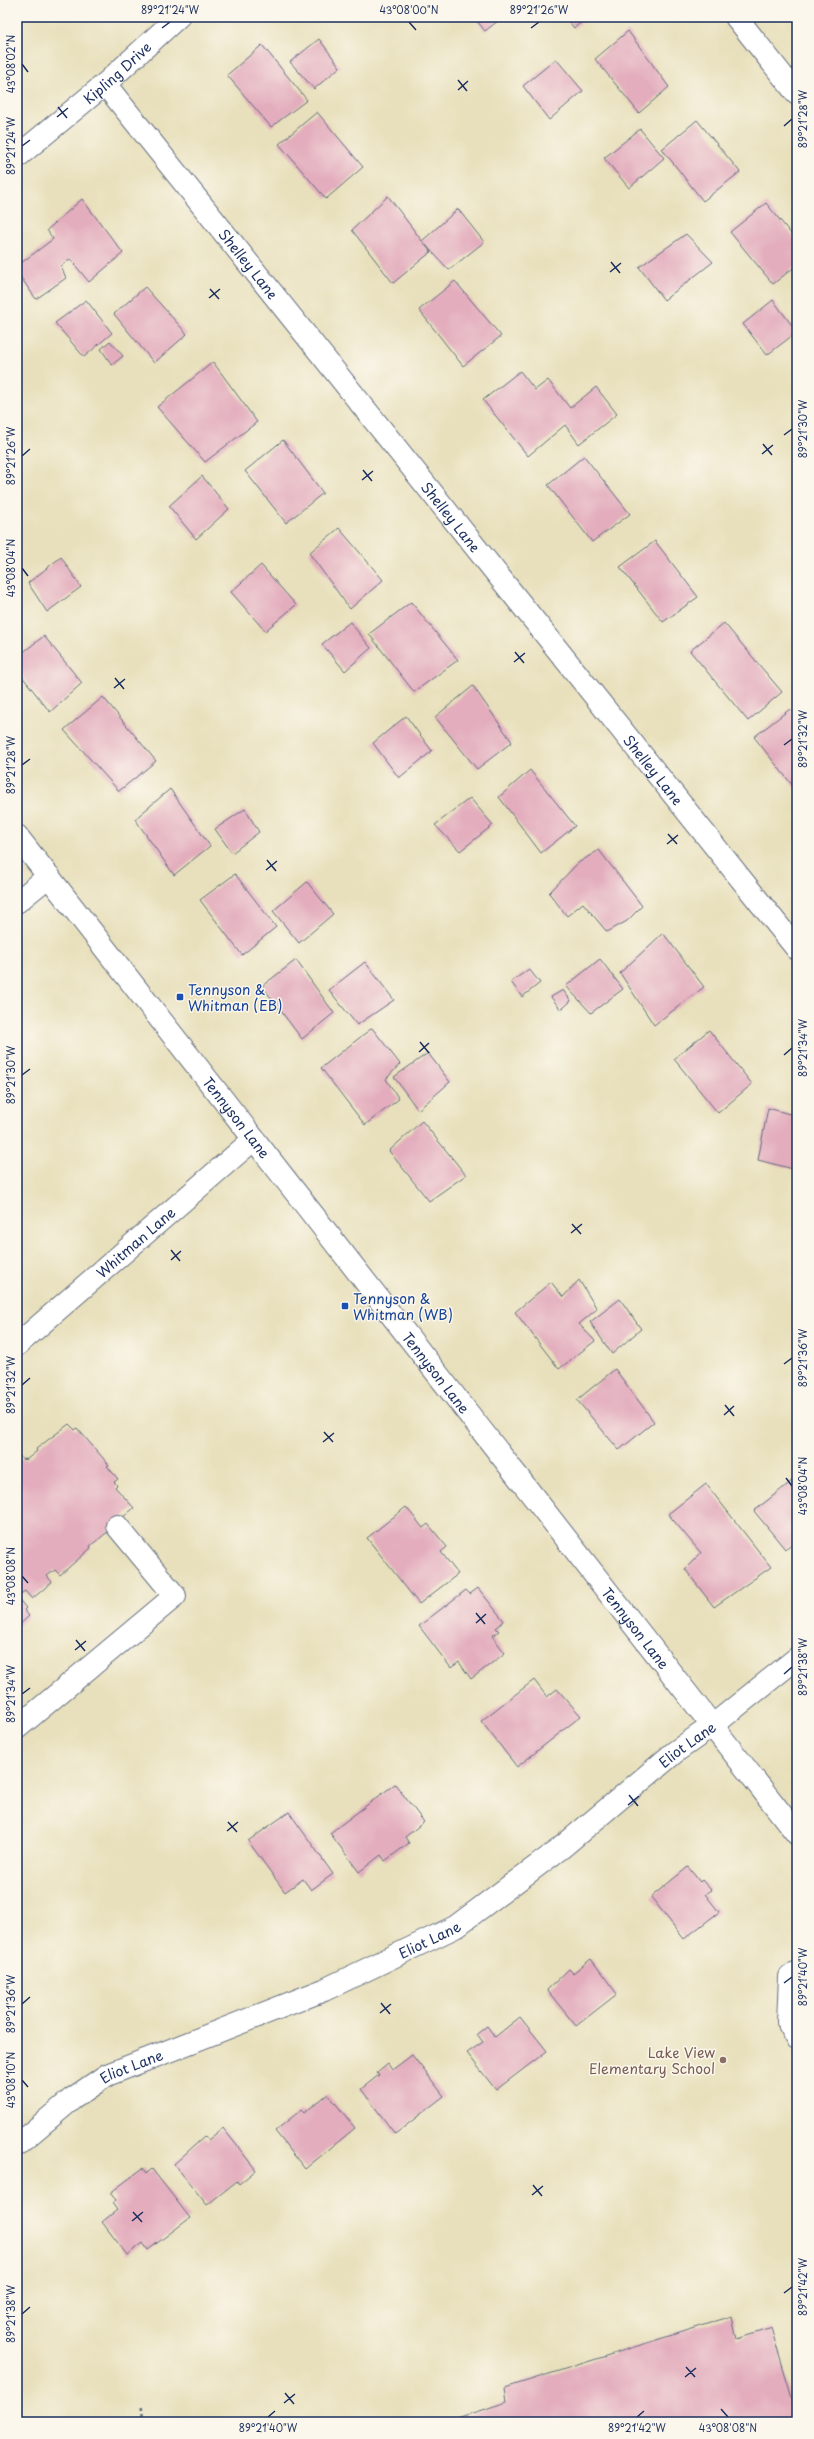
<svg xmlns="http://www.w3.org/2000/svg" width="814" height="2439" font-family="'Playpen Sans',sans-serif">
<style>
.building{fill:#e3adbd}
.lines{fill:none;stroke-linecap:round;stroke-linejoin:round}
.minor-casing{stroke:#636d7f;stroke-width:24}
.path{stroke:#636d7f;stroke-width:2.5;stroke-dasharray:3 3;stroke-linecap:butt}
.minor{stroke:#fff;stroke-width:22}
.ticks{fill:none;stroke:#1b2f5e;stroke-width:1.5}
.transit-dot{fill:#1a4fb4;stroke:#fbf7ec;stroke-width:1.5}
.education-dot{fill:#8d6e63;stroke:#fbf7ec;stroke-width:1.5}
.labels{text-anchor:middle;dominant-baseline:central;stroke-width:3;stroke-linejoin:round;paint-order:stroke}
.street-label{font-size:14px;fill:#1b2f5e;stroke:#fbf7ec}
.transit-label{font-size:14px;fill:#164399;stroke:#fbf7ec;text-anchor:start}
.education-label{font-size:14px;fill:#785e54;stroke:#fbf7ec;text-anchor:end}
.neatline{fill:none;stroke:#1b2f5e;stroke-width:1.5}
.ticks-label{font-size:10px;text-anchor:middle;fill:#1b2f5e}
</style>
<rect width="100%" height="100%" fill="#fbf7ec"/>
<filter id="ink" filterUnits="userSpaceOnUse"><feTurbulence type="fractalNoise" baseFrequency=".025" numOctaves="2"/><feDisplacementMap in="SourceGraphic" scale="8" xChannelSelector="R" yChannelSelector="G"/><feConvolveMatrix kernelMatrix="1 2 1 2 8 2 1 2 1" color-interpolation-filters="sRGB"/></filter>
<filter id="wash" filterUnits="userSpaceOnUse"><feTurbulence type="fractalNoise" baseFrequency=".012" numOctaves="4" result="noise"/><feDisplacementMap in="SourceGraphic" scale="16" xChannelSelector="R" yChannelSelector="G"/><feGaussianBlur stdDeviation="0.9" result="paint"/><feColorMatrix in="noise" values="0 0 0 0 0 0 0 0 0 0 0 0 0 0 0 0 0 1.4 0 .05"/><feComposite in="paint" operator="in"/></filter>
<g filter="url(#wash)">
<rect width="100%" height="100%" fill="#e8e0bc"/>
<g id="blocks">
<path class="building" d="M474,17H503L485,31Z
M565,17H588L574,28Z
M628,31L669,87L639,113L595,59Z
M319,39L340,67L314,89L290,62Z
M262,45L307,100L271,127L227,75Z
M556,59L583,91L549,120L523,86Z
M317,112L363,167L326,199L279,144Z
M697,120L740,172L703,201L662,149Z
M640,129L664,158L629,188L604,158Z
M388,196L422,241L458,209L484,242L449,270L423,242L431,252L393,283L352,230Z
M82,199L123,253L89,282L70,259L61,266L66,278L36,299L17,272V266L53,239L47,230Z
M766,203L797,241V265L773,284L730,232Z
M686,234L713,262L664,300L639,267Z
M455,281L501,336L463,366L419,310Z
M145,287L187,334L154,363L114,314Z
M86,300L112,333L84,357L55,323Z
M773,300L797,332L767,355L743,324Z
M110,341L123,356L112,365L101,349Z
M213,362L257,422L205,462L157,407Z
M520,371L535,390L548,380L570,408L596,387L617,414L579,444L565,425L528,456L483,400Z
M283,440L323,493L286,523L245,471Z
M584,456L630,514L592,542L548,485Z
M202,476L229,509L196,539L169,506Z
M339,528L383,580L350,609L309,553Z
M655,541L698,597L663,622L620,567Z
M61,557L81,587L47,612L28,583Z
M261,565L296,605L265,631L231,592Z
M411,602L458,660L414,692L369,634Z
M350,622L371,648L345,671L322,644Z
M724,623L782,692L748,721L690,651Z
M44,636L82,683L50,712L17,670V657Z
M473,686L512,742L477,769L435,717Z
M103,697L156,761L119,791L64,730Z
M790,709L797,718V791L754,737Z
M406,716L432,751L399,778L373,743Z
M530,770L575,826L541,853L499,797Z
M170,789L210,846L174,875L135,819Z
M470,798L493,825L460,851L435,825Z
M245,809L259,832L232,853L215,829Z
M599,850L642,906L627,921L607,932L583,903L567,916L549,893L578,863Z
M235,874L276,927L242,955L200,900Z
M307,882L333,914L299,943L273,911Z
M663,933L704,987L654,1025L620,973Z
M600,959L623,989L591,1013L566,986Z
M296,960L334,1013L302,1039L262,986Z
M365,962L394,1000L357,1025L329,990Z
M529,969L540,983L522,997L511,982Z
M563,990L571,1001L561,1010L551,997Z
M372,1028L400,1064L386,1079L399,1099L365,1125L321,1068Z
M709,1030L752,1084L718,1113L674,1059Z
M428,1053L450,1082L418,1110L394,1077Z
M768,1108L797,1116V1170L758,1160Z
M422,1121L466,1175L429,1201L389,1151Z
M579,1280L597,1309L579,1324L595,1341L559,1369L515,1312L551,1282L563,1297Z
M620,1299L641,1329L612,1354L590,1322Z
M615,1369L654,1422L619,1450L577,1400Z
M69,1424L75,1430L77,1428L109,1465L107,1466L118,1479L114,1482L117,1485L115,1487L134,1508L122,1518L124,1519L90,1546L91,1548L60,1575L55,1570L47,1576L52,1582L32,1599L25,1591L17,1597V1453L23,1460L25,1458L26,1460L37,1451L36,1449Z
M797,1477V1540L785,1549L754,1511Z
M706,1484L771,1567L714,1607L685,1569L701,1553L668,1514Z
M406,1507L423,1528L428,1524L447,1547L441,1552L458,1574L419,1604L367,1538Z
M478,1588L504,1621L496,1628L499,1631L492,1636L505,1653L471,1679L459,1662L451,1668L419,1626L466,1590L470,1594Z
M17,1597L26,1608L24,1610L29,1616L17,1627Z
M534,1680L547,1697L557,1689L581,1716L517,1767L481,1721Z
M395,1784L424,1822L405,1837L409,1843L385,1861L381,1855L359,1872L330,1833Z
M289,1812L333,1874L311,1890L303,1879L285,1892L248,1841Z
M688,1867L700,1882L702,1880L711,1890L705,1894L719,1912L684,1939L651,1897Z
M591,1959L617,1994L576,2026L547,1990L569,1969L573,1973Z
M520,2017L547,2051L496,2090L467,2053L483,2042L477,2034L487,2026L495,2037Z
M412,2055L444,2096L395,2134L361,2089L379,2075L377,2073L388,2064L392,2070Z
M328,2094L355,2128L305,2169L275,2131L301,2110L304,2113Z
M223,2128L256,2170L239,2184L237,2181L207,2205L174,2164L205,2136L208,2140Z
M143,2168L147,2173L152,2169L190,2218L148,2250L143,2243L127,2255L102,2222L117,2210L112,2203L116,2200L110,2193Z
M732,2316L737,2339L771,2328L797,2415V2422H444L507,2402L505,2388Z"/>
</g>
</g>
<g filter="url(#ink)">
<use href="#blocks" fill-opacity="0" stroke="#636d7f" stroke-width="1"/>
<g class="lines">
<defs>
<g id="minor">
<path d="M736,17L797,94"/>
<path id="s1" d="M105,84L797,949"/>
<path id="s2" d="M17,157L105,84L178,17"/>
<path id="s3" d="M17,836L797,1834"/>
<path d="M17,902L49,876"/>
<path id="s4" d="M17,1345L254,1139"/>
<path d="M17,1728L175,1596L117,1526"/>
<path d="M797,1972L790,1977L788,2022L797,2038"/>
<path id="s5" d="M17,2145L72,2099L107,2075L324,1990L455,1927L561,1848L675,1752L712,1726L797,1658"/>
</g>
</defs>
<use href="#minor" class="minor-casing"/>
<path class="path" d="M142,2422L143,2406"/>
<use href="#minor" class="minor"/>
</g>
</g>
<path class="ticks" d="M409,22L416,30M162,28L170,22M531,28L539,22M22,64L28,72M458,80L467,91M458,90L468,81M58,107L67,118M57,117L68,108M784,126L792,119M22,146L30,140M611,262L620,273M610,272L621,263M210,289L219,299M209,298L220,289M784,435L792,429M763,444L772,455M762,454L773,445M22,456L30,449M363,470L372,481M362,480L373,471M22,568L28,576M515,652L524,663M514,662L525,653M115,678L124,689M114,688L125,679M784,745L792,739M22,765L30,759M668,834L677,844M667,844L678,835M267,860L276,871M266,870L277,861M420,1042L429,1053M419,1052L429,1043M784,1055L792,1048M22,1075L30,1069M572,1224L581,1234M571,1233L582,1224M171,1250L180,1261M171,1260L181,1251M784,1364L792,1358M22,1385L30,1378M725,1405L734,1416M724,1415L734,1406M324,1432L333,1442M323,1442L334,1433M786,1478L792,1486M22,1576L28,1583M476,1613L485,1624M476,1623L486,1614M76,1640L85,1651M75,1650L86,1641M784,1674L792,1667M22,1694L30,1688M629,1795L638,1806M628,1805L639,1796M228,1822L237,1832M227,1831L238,1822M784,1983L792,1977M381,2003L390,2014M22,2004L30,1997M380,2013L391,2004M22,2080L28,2087M533,2185L542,2196M532,2195L543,2186M133,2212L142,2222M132,2221L143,2212M784,2293L792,2287M22,2314L30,2307M686,2367L695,2377M685,2377L696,2368M285,2393L294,2404M284,2403L295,2394M721,2409L728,2417M268,2417L275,2411M637,2417L644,2411"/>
<g class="transit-dot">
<rect x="176" y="993" width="8" height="8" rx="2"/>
<rect x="341" y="1302" width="8" height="8" rx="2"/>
</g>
<circle class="education-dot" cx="723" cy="2060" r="4"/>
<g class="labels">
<g class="street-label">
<text stroke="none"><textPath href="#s2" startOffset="131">Kipling Drive</textPath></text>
<text stroke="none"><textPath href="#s1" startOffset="230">Shelley Lane</textPath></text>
<text stroke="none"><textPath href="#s1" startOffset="554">Shelley Lane</textPath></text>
<text stroke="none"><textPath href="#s1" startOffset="878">Shelley Lane</textPath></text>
<text stroke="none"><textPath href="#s3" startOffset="357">Tennyson Lane</textPath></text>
<text stroke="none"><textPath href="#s4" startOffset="157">Whitman Lane</textPath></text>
<text stroke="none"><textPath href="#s3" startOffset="681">Tennyson Lane</textPath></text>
<text stroke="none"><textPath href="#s3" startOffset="1005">Tennyson Lane</textPath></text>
<text stroke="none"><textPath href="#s5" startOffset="788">Eliot Lane</textPath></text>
<text stroke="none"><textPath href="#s5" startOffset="464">Eliot Lane</textPath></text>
<text stroke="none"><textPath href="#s5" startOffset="140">Eliot Lane</textPath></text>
</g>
<g class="transit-label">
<text x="188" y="989">Tennyson &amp;<tspan x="188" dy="16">Whitman (EB)</tspan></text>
<text x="353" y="1298">Tennyson &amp;<tspan x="353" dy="16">Whitman (WB)</tspan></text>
</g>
<g class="education-label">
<text x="715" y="2052">Lake View<tspan x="715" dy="16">Elementary School</tspan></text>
</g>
</g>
<rect width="814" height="2439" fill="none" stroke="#fbf7ec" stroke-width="44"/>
<rect x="22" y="22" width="770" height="2395" class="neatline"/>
<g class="ticks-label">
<text x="170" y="14">89°21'24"W</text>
<text x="409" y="14">43°08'00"N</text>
<text x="539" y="14">89°21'26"W</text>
<text transform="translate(11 64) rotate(-90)" y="4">43°08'02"N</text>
<text transform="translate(803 119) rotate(-90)" y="4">89°21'28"W</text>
<text transform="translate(11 146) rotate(-90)" y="4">89°21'24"W</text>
<text transform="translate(803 429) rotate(-90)" y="4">89°21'30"W</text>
<text transform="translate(11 456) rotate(-90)" y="4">89°21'26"W</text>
<text transform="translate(11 568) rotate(-90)" y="4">43°08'04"N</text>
<text transform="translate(803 739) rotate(-90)" y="4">89°21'32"W</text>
<text transform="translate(11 765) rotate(-90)" y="4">89°21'28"W</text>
<text transform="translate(803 1048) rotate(-90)" y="4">89°21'34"W</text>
<text transform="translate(11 1075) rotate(-90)" y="4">89°21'30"W</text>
<text transform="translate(803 1358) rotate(-90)" y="4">89°21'36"W</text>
<text transform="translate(11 1385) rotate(-90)" y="4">89°21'32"W</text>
<text transform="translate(803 1486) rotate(-90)" y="4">43°08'04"N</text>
<text transform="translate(11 1576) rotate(-90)" y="4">43°08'08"N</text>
<text transform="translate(803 1667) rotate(-90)" y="4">89°21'38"W</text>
<text transform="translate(11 1694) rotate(-90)" y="4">89°21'34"W</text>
<text transform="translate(803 1977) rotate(-90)" y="4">89°21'40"W</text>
<text transform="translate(11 2004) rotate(-90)" y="4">89°21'36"W</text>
<text transform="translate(11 2080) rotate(-90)" y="4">43°08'10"N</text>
<text transform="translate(803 2287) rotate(-90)" y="4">89°21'42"W</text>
<text transform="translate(11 2314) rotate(-90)" y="4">89°21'38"W</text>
<text x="268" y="2432">89°21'40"W</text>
<text x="637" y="2432">89°21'42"W</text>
<text x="728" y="2432">43°08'08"N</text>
</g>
</svg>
